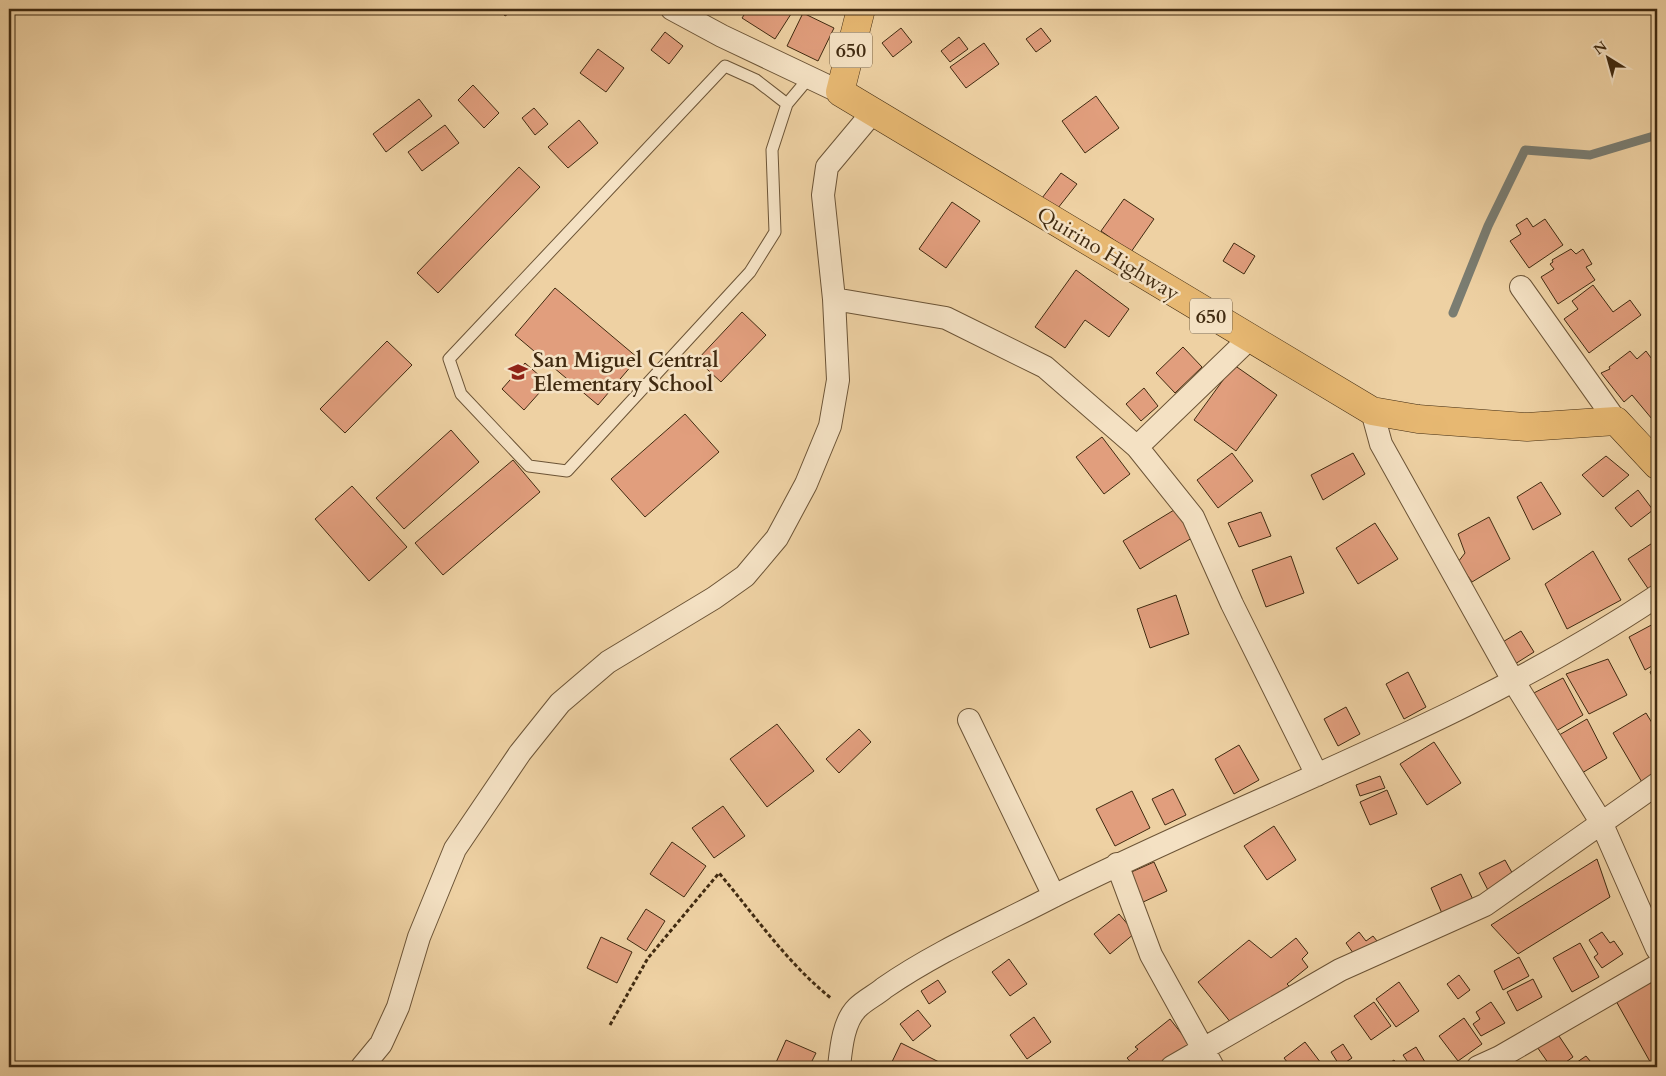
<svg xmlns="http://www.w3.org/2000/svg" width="1666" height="1076" font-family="Cardo,serif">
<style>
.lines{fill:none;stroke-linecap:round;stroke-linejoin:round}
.stream{stroke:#7a7d72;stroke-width:9}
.building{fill:#e19e7d;stroke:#412b11}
.lane-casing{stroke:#6c5436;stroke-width:13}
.street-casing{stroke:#6c5436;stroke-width:24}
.primary-casing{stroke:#412b11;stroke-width:29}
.path{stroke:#412b11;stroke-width:3;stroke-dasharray:4 2.5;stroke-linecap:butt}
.lane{stroke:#f4e1c3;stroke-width:11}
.street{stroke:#f4e1c3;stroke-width:22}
.primary{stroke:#e7b872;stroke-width:28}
.labels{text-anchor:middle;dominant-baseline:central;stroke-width:5;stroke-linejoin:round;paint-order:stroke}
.shield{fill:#f4e1c3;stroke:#776246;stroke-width:1}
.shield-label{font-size:20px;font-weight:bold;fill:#412b11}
.street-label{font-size:21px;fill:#412b11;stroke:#f4e1c3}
.poi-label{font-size:21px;font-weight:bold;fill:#412b11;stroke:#f4e1c3;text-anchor:start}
</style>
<rect width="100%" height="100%" fill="#eed1a3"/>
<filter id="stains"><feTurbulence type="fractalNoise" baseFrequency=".004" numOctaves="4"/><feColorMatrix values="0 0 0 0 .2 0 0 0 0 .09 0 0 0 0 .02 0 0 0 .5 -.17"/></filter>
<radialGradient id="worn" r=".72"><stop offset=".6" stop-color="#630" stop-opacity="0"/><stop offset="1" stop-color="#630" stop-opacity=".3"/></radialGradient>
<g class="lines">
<path class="stream" d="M1453,313L1488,226L1525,150L1590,155L1657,135"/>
</g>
<path class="building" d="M500,9H516L505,16Z
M748,9H783L791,14L775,39L742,18Z
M803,13L834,28L818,61L787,46Z
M901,28L912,42L893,57L882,43Z
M1041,28L1051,41L1036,52L1026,39Z
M665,32L683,46L669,64L651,50Z
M959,37L968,49L950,62L941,51Z
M984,43L999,64L966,88L950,67Z
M598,49L624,68L606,92L580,73Z
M473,85L499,113L484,128L458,100Z
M1096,96L1119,128L1085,153L1062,121Z
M419,99L432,116L386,152L373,134Z
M534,108L548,124L535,135L522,118Z
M579,120L598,143L568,168L548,147Z
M445,125L459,143L422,171L408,152Z
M519,167L540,187L438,293L417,273Z
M1061,173L1077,184L1054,213L1039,202Z
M1124,199L1154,219L1131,252L1101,231Z
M952,202L980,221L946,268L919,249Z
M1527,218L1533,227L1545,219L1563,245L1529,268L1510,241L1521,234L1516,225Z
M1234,243L1255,256L1244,274L1223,261Z
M1571,249L1576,254L1583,249L1592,264L1586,267L1595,280L1558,304L1541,277L1554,269L1550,264L1553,262L1552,260Z
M1076,270L1129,309L1109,337L1085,320L1065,348L1035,327Z
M1593,285L1613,312L1630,300L1641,315L1589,353L1564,319L1578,309L1572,301Z
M555,288L638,358L598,405L515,335Z
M742,312L766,335L721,382L697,360Z
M387,341L412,365L345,433L320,409Z
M1183,347L1202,367L1175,393L1156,373Z
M1630,351L1637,359L1646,351L1657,366V425L1632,395L1624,402L1601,373L1610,369L1609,367Z
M525,363L548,383L524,410L502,389Z
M1234,365L1277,395L1236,451L1194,420Z
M1144,388L1158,406L1141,421L1126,404Z
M685,414L719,452L645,517L611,479Z
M451,430L479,462L404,529L376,498Z
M1102,437L1130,474L1104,494L1076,457Z
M1232,453L1253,481L1218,508L1197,480Z
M1353,453L1365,474L1323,500L1311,475Z
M1606,456L1629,475L1603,497L1582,475Z
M513,460L540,492L443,575L415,543Z
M1541,482L1561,514L1533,530L1517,497Z
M352,486L407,547L369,581L315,519Z
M1638,490L1653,510L1631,527L1615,508Z
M1179,507L1197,535L1140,569L1123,541Z
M1261,512L1271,536L1239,547L1228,523Z
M1489,517L1510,559L1472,582L1458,562L1465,553L1458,534Z
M1375,523L1398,559L1358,584L1336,548Z
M1657,540V585L1649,590L1628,559Z
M1593,551L1621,600L1567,629L1545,584Z
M1291,556L1304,593L1266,607L1252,570Z
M1176,595L1189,634L1150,648L1137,609Z
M1657,622V663L1645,670L1629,637Z
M1521,631L1534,652L1515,664L1501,643Z
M1608,659L1627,695L1589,714L1566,674Z
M1657,667V686L1650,672Z
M1408,672L1426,707L1404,719L1386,684Z
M1563,678L1583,715L1551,734L1528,696Z
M1346,707L1360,734L1338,746L1324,719Z
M1646,713L1657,731V773L1643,784L1613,733Z
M1587,719L1607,758L1577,776L1554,738Z
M777,724L814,771L767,807L730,759Z
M859,729L871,742L839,773L826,759Z
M1434,742L1461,783L1427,805L1400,764Z
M1239,745L1259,780L1234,794L1215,759Z
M1380,776L1385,788L1360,796L1356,785Z
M1173,789L1186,815L1165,825L1152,799Z
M1387,790L1397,814L1370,825L1360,802Z
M1132,791L1150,828L1115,846L1096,809Z
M723,806L745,836L714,858L692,828Z
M1274,826L1296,860L1267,880L1244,846Z
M672,842L706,866L684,897L650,874Z
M1597,859L1610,897L1518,954L1491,925Z
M1505,860L1515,878L1489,892L1479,873Z
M1154,862L1167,891L1141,903L1127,874Z
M1461,874L1475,904L1444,918L1431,888Z
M646,909L665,921L646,951L627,939Z
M1119,914L1135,933L1110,954L1094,934Z
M1359,932L1366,941L1373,936L1377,941L1356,957L1346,943Z
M1602,932L1610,943L1614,941L1623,954L1602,968L1594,957L1598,954L1589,940Z
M601,937L632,952L617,983L587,968Z
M1296,938L1308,953L1302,959L1308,967L1287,984L1291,988L1236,1029L1198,982L1249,940L1271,958Z
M1580,943L1599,977L1572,992L1553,958Z
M1519,957L1529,976L1503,990L1494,971Z
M1009,959L1027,984L1010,996L992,972Z
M1459,975L1470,990L1458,999L1447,984Z
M1657,978V1067H1653L1616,1001Z
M1533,979L1542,997L1517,1011L1507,992Z
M938,980L946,992L929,1004L921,991Z
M1399,982L1419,1011L1396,1027L1376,999Z
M1374,1002L1391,1026L1371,1040L1354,1016Z
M1491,1002L1505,1023L1481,1036L1473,1024L1480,1019L1476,1012Z
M918,1010L931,1026L913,1041L900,1024Z
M1034,1017L1051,1042L1027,1059L1010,1035Z
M1464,1018L1482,1044L1458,1061L1439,1036Z
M1170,1019L1192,1047L1166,1067H1135L1127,1058L1138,1049L1135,1047Z
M1555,1030L1573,1057L1559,1067H1551L1535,1044Z
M786,1040L816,1053L809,1067H774Z
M1305,1042L1324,1067H1291L1284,1058Z
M901,1043L939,1062L937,1067L890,1066Z
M1343,1044L1352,1058L1340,1066L1331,1052Z
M1416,1047L1428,1067H1411L1403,1055Z
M1586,1056L1595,1067H1570Z
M1394,1060L1399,1067H1383Z"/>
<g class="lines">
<defs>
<path id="lane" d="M787,104L772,150L775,232L750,272L567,471L529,466L461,394L449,359L725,66L756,80L787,104L808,79"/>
<path id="street" d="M672,9L722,36L840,92
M1521,287L1616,421
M834,299L946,318L1045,367L1137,447L1193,517L1232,604L1317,775
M1372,411L1381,444L1514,682L1601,822L1657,949
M1137,447L1249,339
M969,720L1054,896
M1117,864L1151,955L1213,1067
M362,1067L381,1044L398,1007L419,937L455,849L520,753L560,703L608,662L714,598L745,576L777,538L806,484L830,426L838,380L834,299L823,195L827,167L873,112
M839,1067C841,1049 843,1022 857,1008C865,1000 876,995 884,988C936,952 994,927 1050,898C1252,796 1469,722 1657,596
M1172,1067L1340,970L1485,905L1657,784
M1478,1067L1500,1057L1657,966"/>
<path id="primary" d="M861,9L840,92L1372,411L1418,419L1527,427L1616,421L1657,465"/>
</defs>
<use href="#lane" class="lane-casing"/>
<use href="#street" class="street-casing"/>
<use href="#primary" class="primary-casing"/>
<path class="path" d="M610,1025L648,958L719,873C756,917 787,963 832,999"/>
<use href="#lane" class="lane"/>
<use href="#street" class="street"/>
<use href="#primary" class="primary"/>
</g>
<defs>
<symbol id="school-bare" viewBox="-9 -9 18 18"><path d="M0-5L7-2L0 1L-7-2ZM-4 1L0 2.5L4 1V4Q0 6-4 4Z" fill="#8f2418" stroke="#f4e1c3" stroke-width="2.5" paint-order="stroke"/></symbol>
</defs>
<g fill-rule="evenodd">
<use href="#school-bare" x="504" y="358" width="28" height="28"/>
</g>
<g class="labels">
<g class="shield">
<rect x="830" y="32.5" width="42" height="35" rx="4"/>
<rect x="1190" y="298.5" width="42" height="35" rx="4"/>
</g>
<g class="shield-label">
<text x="851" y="50">650</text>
<text x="1211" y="316">650</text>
</g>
<g class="street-label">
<text transform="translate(1108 254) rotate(31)">Quirino Highway</text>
</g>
<g class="poi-label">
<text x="533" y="360">San Miguel Central<tspan x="533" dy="24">Elementary School</tspan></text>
</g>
</g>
<rect width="1666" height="1076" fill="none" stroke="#eed1a3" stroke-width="30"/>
<rect x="10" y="10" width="1646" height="1056" fill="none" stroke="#412b11" stroke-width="2.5"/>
<rect x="15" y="15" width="1636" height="1046" fill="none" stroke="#412b11"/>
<g transform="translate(1608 58) rotate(323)" stroke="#f4e1c3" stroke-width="4" paint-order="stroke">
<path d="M0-4L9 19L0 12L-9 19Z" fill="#412b11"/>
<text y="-8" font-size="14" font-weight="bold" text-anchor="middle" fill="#412b11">N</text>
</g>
<rect width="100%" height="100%" filter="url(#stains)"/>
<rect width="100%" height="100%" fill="url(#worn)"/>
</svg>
